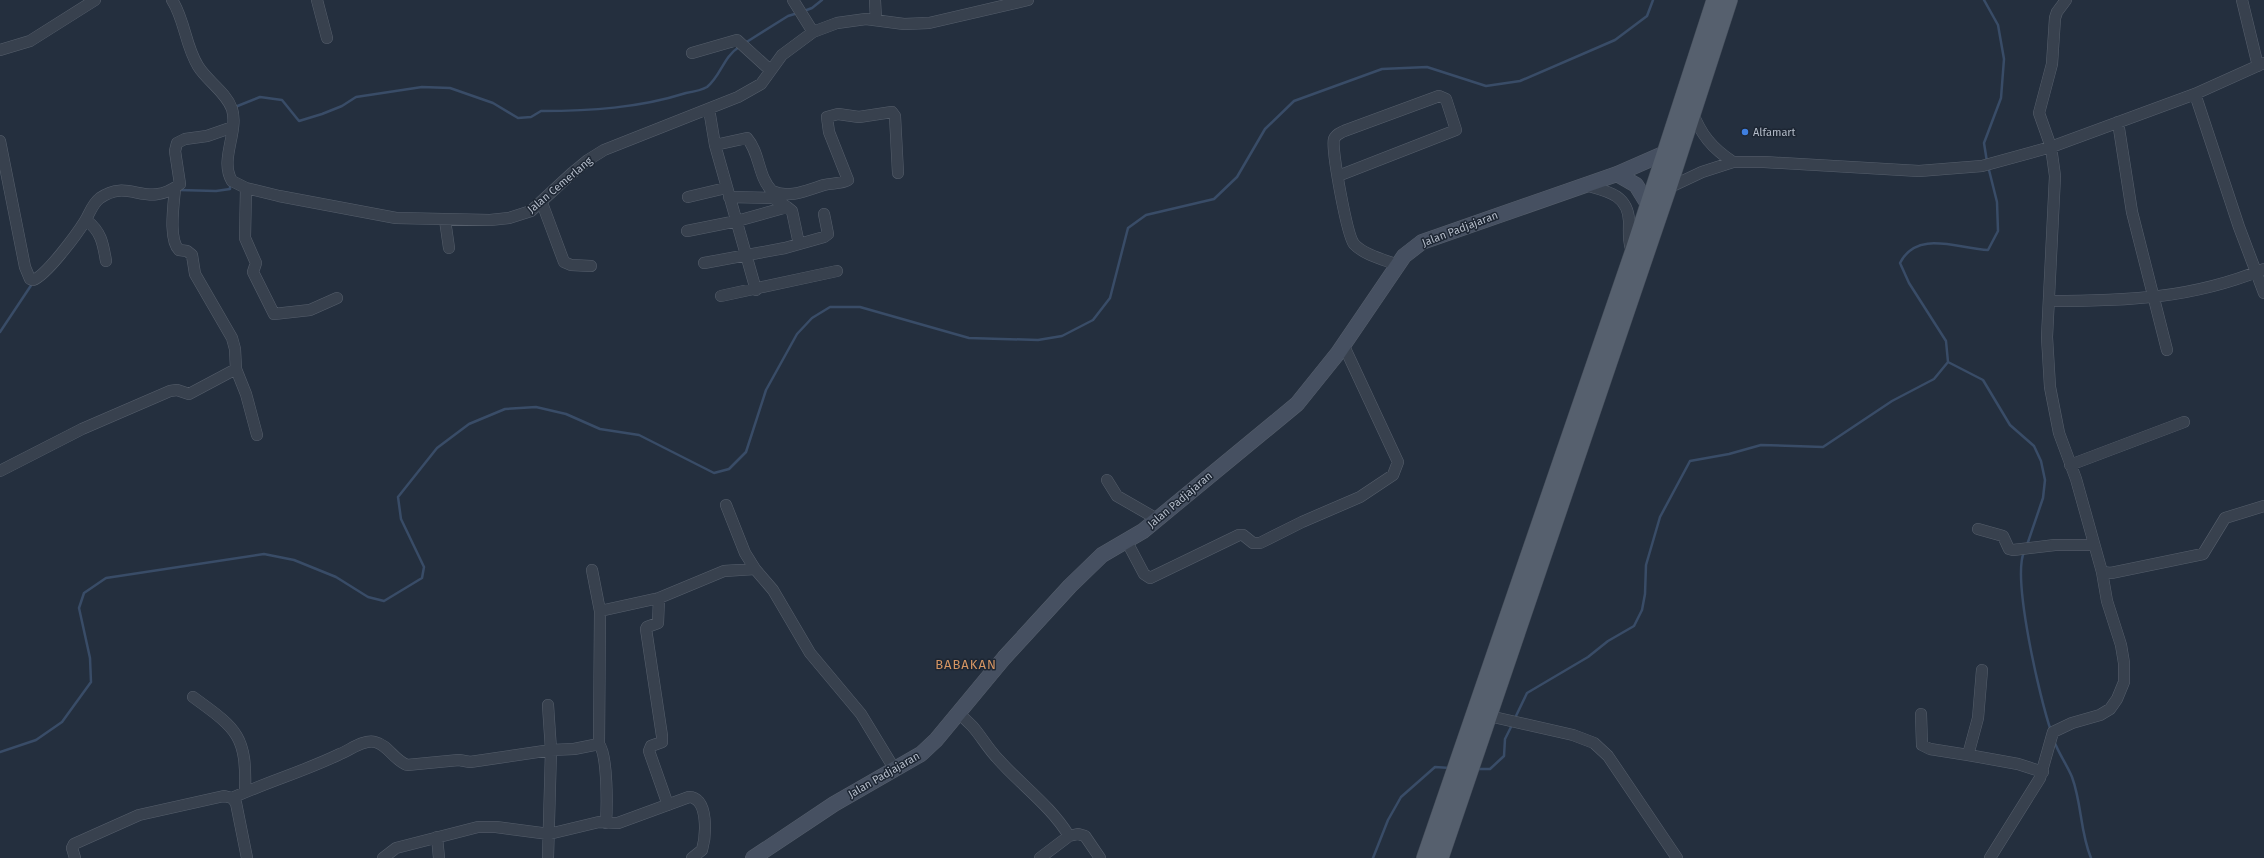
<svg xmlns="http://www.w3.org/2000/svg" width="2264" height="858" font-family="'Fira Sans',sans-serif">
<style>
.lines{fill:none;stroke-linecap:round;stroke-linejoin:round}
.stream{stroke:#394c67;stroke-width:2.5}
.street-casing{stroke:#565f6c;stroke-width:12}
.secondary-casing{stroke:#565f6c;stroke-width:16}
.primary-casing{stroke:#414a57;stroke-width:18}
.street{stroke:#38414e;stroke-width:11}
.secondary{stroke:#465061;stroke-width:15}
.primary{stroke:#56606e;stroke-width:17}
.shop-dot{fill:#3f7fe0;stroke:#1d2633;stroke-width:1.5}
.labels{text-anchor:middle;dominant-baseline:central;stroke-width:3;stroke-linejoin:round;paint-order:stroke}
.poi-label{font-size:11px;fill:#b4bcc9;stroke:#1d2633;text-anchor:start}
.street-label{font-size:11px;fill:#b4bcc9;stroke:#1d2633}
.quarter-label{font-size:13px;letter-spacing:1px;fill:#d59563;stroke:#1d2633}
</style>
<rect width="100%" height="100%" fill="#242f3e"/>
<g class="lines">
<path class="stream" d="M1984,0L1998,25L2004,59L2001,98L1984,143L1987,162
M804,11L812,8L822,0
M745,43L788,16L798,13
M235,107L260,97L282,100L299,121L322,114L342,106L356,97L422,87L450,88L493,103L518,118L531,117L541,111C590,111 639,108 686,93C692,92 702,90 707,87C721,76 723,57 739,47
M179,190L216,191L230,189V183
M0,332L32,284
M1948,362L1983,380L2010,425L2034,446L2041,461L2045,480L2043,498L2027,545
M2024,552C2012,579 2040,699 2051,731
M1515,718L1527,693L1588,657L1608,641L1634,626L1642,610L1645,594L1646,565L1660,517L1690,461L1729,454L1761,445L1823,447L1892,401L1934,379L1948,362L1946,341L1909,283L1900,263C1917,229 1959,249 1988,250L1998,231L1997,202L1988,166
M2054,741C2059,754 2067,765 2072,777C2082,804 2080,832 2091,858
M0,752L36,740L62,722L91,682L90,658L79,608L84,593L106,578L264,554L294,560L336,577L368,597L384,601L422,578L424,567L401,519L398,497L437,448L469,424L505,409L536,407L566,414L600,429L639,435L714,473L729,469L746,452L766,390L797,334L812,318L830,307H860L969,338L1038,340L1062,336L1093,320L1110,298L1128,228L1146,215L1214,199L1237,177L1265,129L1294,101L1382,69L1427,67L1486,86L1520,81L1615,40L1647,16L1653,0
M1477,769H1490L1504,756L1505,739L1512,725
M1373,858L1388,820L1401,797L1435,767L1450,768"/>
<defs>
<path id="street" d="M172,0C185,20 185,45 198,66C207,81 226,92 232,109C239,132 219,160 232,181L246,188L279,196L396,218L490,220L509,218L531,211L571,174L588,160L604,150L738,97L761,84L782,55L813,32L837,23L866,19L904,24L929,23L1028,0
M317,0L327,38
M793,0L813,32
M875,0L876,20
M2242,0L2258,66
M0,50L30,41L95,0
M692,53L737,40L770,70
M2195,94L2239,227L2264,293
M709,109L715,145L756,290
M1692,111C1701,135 1712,148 1733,162
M2118,122L2132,212L2167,350
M0,141L25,267L30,279L33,280C46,276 77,234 85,221C90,213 92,204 100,198C130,177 146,210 180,184L175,151L177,143L185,139L207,136L233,127
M715,145L747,138C760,153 758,177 772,191C790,199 807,190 824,185C832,183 841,184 848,180L829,132L827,117L838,114L859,117L892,112L895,116L898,173
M1338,176L1456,130L1446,99L1439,96L1344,131C1340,133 1336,134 1334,139C1331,149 1347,235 1354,244C1364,255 1385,260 1398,265
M1585,185C1606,191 1628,194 1629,221C1629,233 1628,241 1632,252
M175,188C174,203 168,239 179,250L187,251L192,255L195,274L232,338L235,349L236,369L246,394L257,435
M246,188L245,238L256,263L253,272L274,314L310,310L337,298
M1668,188L1702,172L1733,162H1764L1919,171L1982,166L2051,147L2195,94L2264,63
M688,197L726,188
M729,197L773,198L787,207
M542,203L564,262L571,265L591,266
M86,220C101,231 103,243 106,261
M445,220L449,248
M687,231L737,221L787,207L792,211L799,244
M704,263L785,248L824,237L828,234L824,214
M721,296L837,271
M2049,301C2125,301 2191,299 2264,269
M2070,465L2184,422
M0,471L82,429L170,391L177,390L189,394L236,369
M1107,480L1117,496L1157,519
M726,505L745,553L755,569
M1978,529L2003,536L2009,549L2013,550L2055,545H2094
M1126,540L1144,574L1150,578L1239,535H1243L1253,543H1260L1302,522L1360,497L1393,475L1398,462L1343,344
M2102,572L2111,573L2203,554L2225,518L2264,506
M659,598L658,623L647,627L646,629L662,736V742L651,746L649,751L668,805
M600,611L659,598L724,571L755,569L773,590L810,653L861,714L895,770
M1982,670L1978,718L1968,755L2018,764L2043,772
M193,697C237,729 247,735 245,792
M548,705L551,750L574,749L599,744L600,611L592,570
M957,713C977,726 982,742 998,759C1021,785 1051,806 1069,836L1078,834L1085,836L1100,858
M1921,714L1922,745L1930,749L1968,755
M1489,716L1573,735L1594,743L1608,756L1677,858
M599,744C608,756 607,808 606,823
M232,798C267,782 305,771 340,754C350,750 364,739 375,742C388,745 394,760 407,765L459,760L470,762L551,750L548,858
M437,837L439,858
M75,858L72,848L74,844L139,815L224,796L232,798L236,803L247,858
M383,858L396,848L478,827H496L549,834L599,822L618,823L689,797C709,798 706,836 702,850L692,858
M1040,858L1069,836
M1990,858L2040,778L2053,732L2072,723L2100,715L2110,709L2117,699L2124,682V663L2121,645L2107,601L2102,572L2076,479L2059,433L2050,387L2047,337L2055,176L2051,147L2039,113L2052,64L2055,18L2057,12L2066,0"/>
<path id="secondary" d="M1617,174L1636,185L1649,206
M753,858L834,804L921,754L936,740L1004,658L1070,586L1102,555L1143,531L1297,404L1338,353L1404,256L1422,242L1617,174L1665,153"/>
<path id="primary" d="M1425,858L1633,253L1715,0
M1440,858L1668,188L1729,0"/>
</defs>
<use href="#street" class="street-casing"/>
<use href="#secondary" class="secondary-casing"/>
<use href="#primary" class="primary-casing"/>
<use href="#street" class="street"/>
<use href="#secondary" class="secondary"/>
<use href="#primary" class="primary"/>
</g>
<circle class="shop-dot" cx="1745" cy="132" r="4"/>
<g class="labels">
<g class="poi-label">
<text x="1753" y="132">Alfamart</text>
</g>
<g class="street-label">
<text transform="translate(560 185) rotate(-40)">Jalan Cemerlang</text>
<text transform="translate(1460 229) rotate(-21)">Jalan Padjajaran</text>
<text transform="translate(1180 500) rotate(-40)">Jalan Padjajaran</text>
<text transform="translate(884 775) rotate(-30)">Jalan Padjajaran</text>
</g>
<g class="quarter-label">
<text x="966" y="664">BABAKAN</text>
</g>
</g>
</svg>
